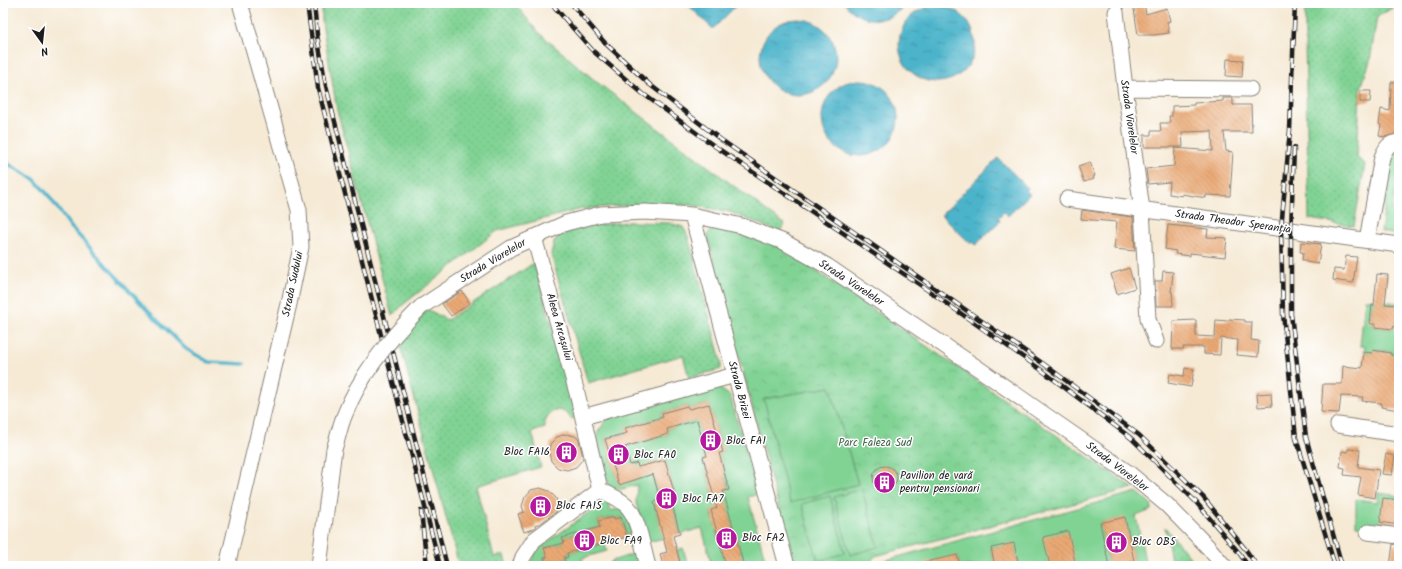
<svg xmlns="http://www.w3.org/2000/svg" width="1402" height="569" font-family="Kalam,sans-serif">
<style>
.grass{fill:url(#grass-dots);stroke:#4e7858}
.park{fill:url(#park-crowns);stroke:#4e7858}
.garden{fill:#81d394;stroke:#4e7858;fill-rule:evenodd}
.water{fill:url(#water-ripples);stroke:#346873}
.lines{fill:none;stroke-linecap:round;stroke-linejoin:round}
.stream{stroke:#4cb4ca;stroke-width:3.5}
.building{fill:url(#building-back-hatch)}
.minor-casing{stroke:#898378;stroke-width:17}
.minor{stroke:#fff;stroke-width:15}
.rail-casing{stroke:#1c1c1c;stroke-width:4.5}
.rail{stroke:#fff;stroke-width:3;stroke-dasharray:9;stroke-linecap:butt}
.minor-bridge-casing{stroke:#898378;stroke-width:17;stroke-linecap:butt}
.minor-bridge{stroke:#fff;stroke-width:15}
.labels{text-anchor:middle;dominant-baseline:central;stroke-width:3;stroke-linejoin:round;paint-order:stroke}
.street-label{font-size:11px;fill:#1c1c1c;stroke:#fff}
.poi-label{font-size:11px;fill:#1c1c1c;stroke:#fff;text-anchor:start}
.park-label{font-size:11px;fill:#44654c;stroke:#fff}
</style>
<defs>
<pattern id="grass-dots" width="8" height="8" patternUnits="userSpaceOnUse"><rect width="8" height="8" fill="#81d394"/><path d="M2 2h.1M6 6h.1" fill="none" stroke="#6fb57f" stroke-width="1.8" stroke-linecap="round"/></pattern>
<pattern id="park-crowns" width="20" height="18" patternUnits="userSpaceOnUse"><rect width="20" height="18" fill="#81d394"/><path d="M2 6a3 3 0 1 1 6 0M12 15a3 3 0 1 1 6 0" fill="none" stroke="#6fb57f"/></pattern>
<pattern id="water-ripples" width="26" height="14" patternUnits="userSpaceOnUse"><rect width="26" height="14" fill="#4cb4ca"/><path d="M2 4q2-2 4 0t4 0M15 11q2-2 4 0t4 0" fill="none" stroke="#3e92a3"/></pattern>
<pattern id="building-back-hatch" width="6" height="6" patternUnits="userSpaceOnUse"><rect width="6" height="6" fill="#eaa975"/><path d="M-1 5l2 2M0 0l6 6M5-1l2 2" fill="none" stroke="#c89165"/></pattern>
</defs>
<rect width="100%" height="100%" fill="#fff"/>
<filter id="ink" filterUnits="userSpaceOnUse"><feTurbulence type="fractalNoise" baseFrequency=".025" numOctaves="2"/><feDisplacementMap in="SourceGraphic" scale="8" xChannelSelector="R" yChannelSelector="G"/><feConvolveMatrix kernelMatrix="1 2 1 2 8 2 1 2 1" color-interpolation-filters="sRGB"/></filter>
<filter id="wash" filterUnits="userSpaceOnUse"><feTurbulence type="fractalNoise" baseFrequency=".012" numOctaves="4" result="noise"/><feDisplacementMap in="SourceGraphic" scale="16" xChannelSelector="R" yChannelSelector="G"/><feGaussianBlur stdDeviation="0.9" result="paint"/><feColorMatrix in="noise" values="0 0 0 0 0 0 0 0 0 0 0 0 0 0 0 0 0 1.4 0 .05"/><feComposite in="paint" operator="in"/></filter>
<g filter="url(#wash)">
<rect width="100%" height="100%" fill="#f6ead5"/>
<path class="grass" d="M322,3H514L539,33L598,83L784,224L780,232L730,212L691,205H630L582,209L497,231L405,303L392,316L337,110L322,22Z
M1305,3H1399V4L1377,17L1370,61L1360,91L1357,158L1365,164L1354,226L1309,219L1305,41Z
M628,222L669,223L683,227L688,236L721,361V369L689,378L683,355L588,383L551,254L554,242L563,233L597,225Z
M534,263L578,417L571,419C562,403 543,411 545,428L532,432L541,467L476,486L494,557L504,555L507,566H459L399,341L427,309L447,320Z
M1165,527L1197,566H1172Z"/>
<path class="park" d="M713,228L741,232L780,247L890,321L1133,488L875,556L867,566H794L707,235Z"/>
<path class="garden" d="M1399,148V167L1392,210H1394L1392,222L1393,223V229L1399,230V235L1381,232L1392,154L1396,149Z
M1365,299L1399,303V308H1396V305L1379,303L1378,306L1372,305L1371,318H1368L1367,323L1375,324V327L1393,329L1394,326L1399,327V356L1391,355V352L1373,350L1372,353L1364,352L1365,346H1360Z
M830,387L858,484L790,503L764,399Z
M719,388L730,396L758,494L748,497L767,566H744L727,506L711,511L726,566H712L702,528L680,534L671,500L676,498L665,460L650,464L660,500L654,502L664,538L648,542L636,503L637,485L618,490L609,487L596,440L598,432L607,419L611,417L711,389ZM709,404L723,452L719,453L729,489L713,494L703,458L707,456L697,420L667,429L668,434L625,447L630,465L637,463L641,478L619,484L605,439L627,433L626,428L663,417L662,413L687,406L689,409Z
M862,489L878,547L850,555L834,497Z
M1137,492L1152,505L1151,510L1136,516L1146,566H1112L1134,561L1125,518L1100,523L1109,566H1019L1014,544L991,548L995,566H960L957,555L937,566H877L880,562L890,559Z
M1378,493L1399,496V500L1380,522L1398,525L1397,531L1356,526V499L1377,502Z
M830,496L845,553L818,561L802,504Z
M603,502H608L610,511L620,508L627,515L639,544L630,547L621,517L615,519L614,517L598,521L600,527L563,538L564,543L545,548L547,557L544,558L547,566H529L535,553L542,546Z
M604,543L607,551L582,558L584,566H566L564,558L568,557L567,553Z
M683,548L688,566H681L677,550Z
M633,554L638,555L643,566H607L612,561Z"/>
<path class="water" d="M686,3H739L713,29Z
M844,3H906C903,6 901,10 897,12C879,26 857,19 844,3Z
M899 44a38 38 0 1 1 76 0a38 38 0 1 1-76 0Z
M760 57a38 38 0 1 1 76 0a38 38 0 1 1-76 0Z
M822 118a38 38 0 1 1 76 0a38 38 0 1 1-76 0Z
M998,158L1028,188L1026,191L1030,194L1008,216L1004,212L998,218L1000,221L976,245L973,242L971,244L941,215Z"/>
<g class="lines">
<path class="stream" d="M3,161L34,179L48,195L70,226L147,310L186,349L209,362L244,364"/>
</g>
<g id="blocks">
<path class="building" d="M1133,3H1144L1146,14L1167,8L1170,21L1167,22L1169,33L1154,35H1138Z
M1227,59L1243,60L1242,77L1226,76Z
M1391,82H1399V133L1385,137L1379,136L1381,125L1379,124L1381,109L1390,111Z
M1360,91H1371L1370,102H1360Z
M1223,98H1233V105H1251L1252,132H1224L1226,151L1233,152L1230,196L1206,195V198L1182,194V196L1169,194L1170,182L1148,184L1146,169L1174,166L1175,148L1213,151L1212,131L1182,132L1183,147H1144V135H1151V131H1161L1160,123H1170L1169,116H1172V106L1194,105V103L1223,101Z
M1090,162L1095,176H1093L1094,179L1084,182L1078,166Z
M1082,210L1133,217L1135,251L1114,249L1117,222L1081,219Z
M1168,225L1208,229L1207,237L1227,238L1225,257L1190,253V256L1175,254L1176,251L1165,249Z
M1301,242L1321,244L1318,264L1306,262V260H1302L1303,252H1300Z
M1346,256L1357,257L1353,283L1333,280L1334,269L1344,270Z
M1129,268L1135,288L1117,294L1111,274Z
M1163,271L1173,272L1171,292H1172L1173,306H1156L1155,281H1162Z
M1377,274L1388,275L1385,304L1397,305L1396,308H1399V327L1394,326L1393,329L1375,327V324H1370L1372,305H1374Z
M462,291L470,303L451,316L442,304Z
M1229,319L1245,320V322H1252L1251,340L1259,341L1258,357L1237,355L1238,340L1221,338L1220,355L1204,354V347H1183L1184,349H1172L1173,321L1196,320V336L1215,337L1216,320L1228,321Z
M1373,350L1391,353V355L1399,356V410L1381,407L1382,403L1362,401L1363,397L1341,396L1339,413L1321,412L1323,384H1342L1343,366L1362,368L1364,352L1372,353Z
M1185,368L1194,369L1191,387L1168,383L1170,374L1184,376Z
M1271,393L1272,406L1258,407L1257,394Z
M709,404L723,452L719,453L729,490L723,491L744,566H726L711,510L717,508L703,457L707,456L697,420L667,429L668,434L625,447L630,465L637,463L638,467L665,460L676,499L671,500L680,534L673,536L681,566H663L660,554L667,552L654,502L660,500L653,474L619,485L605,439L627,433L625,428L663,417L662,413L687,406L689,409Z
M566,434L575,436L579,440L583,457L582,460L576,467L567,470L558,468L551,461L549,453L550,444L557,437Z
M1348,449L1360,450L1358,467L1379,470L1375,498L1358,495L1361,477L1344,475L1345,468L1340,467L1342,451L1348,452Z
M1386,454L1395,456L1392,475L1382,474Z
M873 478a12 12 0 1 1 24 0a12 12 0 1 1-24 0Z
M540,488L549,491L556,498L558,507L556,512L541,523L535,525L536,527L533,529L524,532L518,514L524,512L522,506L525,497L531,490Z
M1383,498L1399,500V525L1380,522Z
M614,517L615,519L621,517L627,537L567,553L568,557L564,558L566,566H547L544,558L547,557L544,548L564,543L562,538L600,527L598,521Z
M1125,517L1134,561L1109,566L1100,523Z
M1068,531L1076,566H1050L1043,537Z
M1014,543L1019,566H995L991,548Z
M1393,544L1399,545V566H1390Z
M957,555L960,566H926L925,562Z"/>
</g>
</g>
<g filter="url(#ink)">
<use href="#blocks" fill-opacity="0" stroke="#898378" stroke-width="1"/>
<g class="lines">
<defs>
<path id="minor" d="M1116,12L1125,88L1142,209L1148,319L1156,341
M1125,88L1250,89
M1067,199L1399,245
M692,215L787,566
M534,237L577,393L600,490
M1367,240L1382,157C1386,148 1388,143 1399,142
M421,307L511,248L566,223L601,214L645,212L692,215L742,226L784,242L827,266L979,369L1130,474L1167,505L1208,547L1224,566
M583,417L735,375
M1338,425L1399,434
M600,490C609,494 618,498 625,504C638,514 643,550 648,566
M1368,532L1399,536
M227,566L289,304L301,247L299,210L240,3
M319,566L334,449
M520,566L523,557L534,540L600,490"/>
</defs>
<use href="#minor" class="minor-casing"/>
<use href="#minor" class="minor"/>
<defs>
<path id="rail" d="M307,3L318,88L440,566
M314,3L317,35L326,86L447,566
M551,3L593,51L642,93L713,145L926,289L1040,369L1131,438L1195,501L1240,554L1248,566
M571,3L605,43L649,84L720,139L1045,365L1139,435L1203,497L1246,550L1257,566
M1295,3L1290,130L1281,229L1283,314L1296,438L1335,566
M1294,148L1291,230V314L1306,437L1342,566
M421,511L427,566"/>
</defs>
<use href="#rail" class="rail-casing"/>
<use href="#rail" class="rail"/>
<defs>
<path id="minor-bridge" d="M334,449C338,438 340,425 345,414C361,373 390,338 421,307"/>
</defs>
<use href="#minor-bridge" class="minor-bridge-casing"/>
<use href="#minor-bridge" class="minor-bridge"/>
</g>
</g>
<defs>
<symbol id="building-disc" viewBox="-11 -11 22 22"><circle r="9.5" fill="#b5179e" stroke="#fff"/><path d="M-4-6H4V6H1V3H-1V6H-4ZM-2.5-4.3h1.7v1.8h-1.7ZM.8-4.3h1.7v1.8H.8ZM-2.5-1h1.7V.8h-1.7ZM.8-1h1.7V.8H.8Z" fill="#fff"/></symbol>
</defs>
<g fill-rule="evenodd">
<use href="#building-disc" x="698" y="428" width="25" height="25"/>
<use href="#building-disc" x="554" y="440" width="25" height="25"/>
<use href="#building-disc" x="606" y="442" width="25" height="25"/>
<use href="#building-disc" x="872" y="470" width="25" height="25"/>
<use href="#building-disc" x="654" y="486" width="25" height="25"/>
<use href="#building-disc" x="528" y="494" width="25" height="25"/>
<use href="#building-disc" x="714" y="526" width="25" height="25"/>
<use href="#building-disc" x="572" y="528" width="25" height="25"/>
<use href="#building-disc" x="1104" y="530" width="25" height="25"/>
</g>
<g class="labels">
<g class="street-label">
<text transform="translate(1129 117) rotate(82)">Strada Viorelelor</text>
<text transform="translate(1233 222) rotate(8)">Strada Theodor Speranția</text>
<text transform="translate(493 261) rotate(-31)">Strada Viorelelor</text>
<text transform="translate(851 283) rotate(33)">Strada Viorelelor</text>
<text transform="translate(293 284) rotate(-78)">Strada Sudului</text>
<text transform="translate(559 327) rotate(74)">Aleea Arcașului</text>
<text transform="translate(739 390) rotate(75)">Strada Brizei</text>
<text transform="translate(1117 467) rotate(37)">Strada Viorelelor</text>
</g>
<g class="poi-label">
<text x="726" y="441">Bloc FA1</text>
<text x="550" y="452" text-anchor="end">Bloc FA16</text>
<text x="634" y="455">Bloc FA0</text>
<text x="900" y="476">Pavilion de vară<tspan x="900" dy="13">pentru pensionari</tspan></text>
<text x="682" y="499">Bloc FA7</text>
<text x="556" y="506">Bloc FA15</text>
<text x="742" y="538">Bloc FA2</text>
<text x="600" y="541">Bloc FA9</text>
<text x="1132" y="542">Bloc OB5</text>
</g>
<g class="park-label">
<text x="875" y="443">Parc Faleza Sud</text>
</g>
</g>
<rect width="1402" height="569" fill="none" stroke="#fff" stroke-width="16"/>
<g transform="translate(42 42) rotate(165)" stroke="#ffffff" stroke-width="3" paint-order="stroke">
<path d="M0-3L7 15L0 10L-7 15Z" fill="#1c1c1c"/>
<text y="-6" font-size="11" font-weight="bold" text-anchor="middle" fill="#1c1c1c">N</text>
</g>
</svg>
